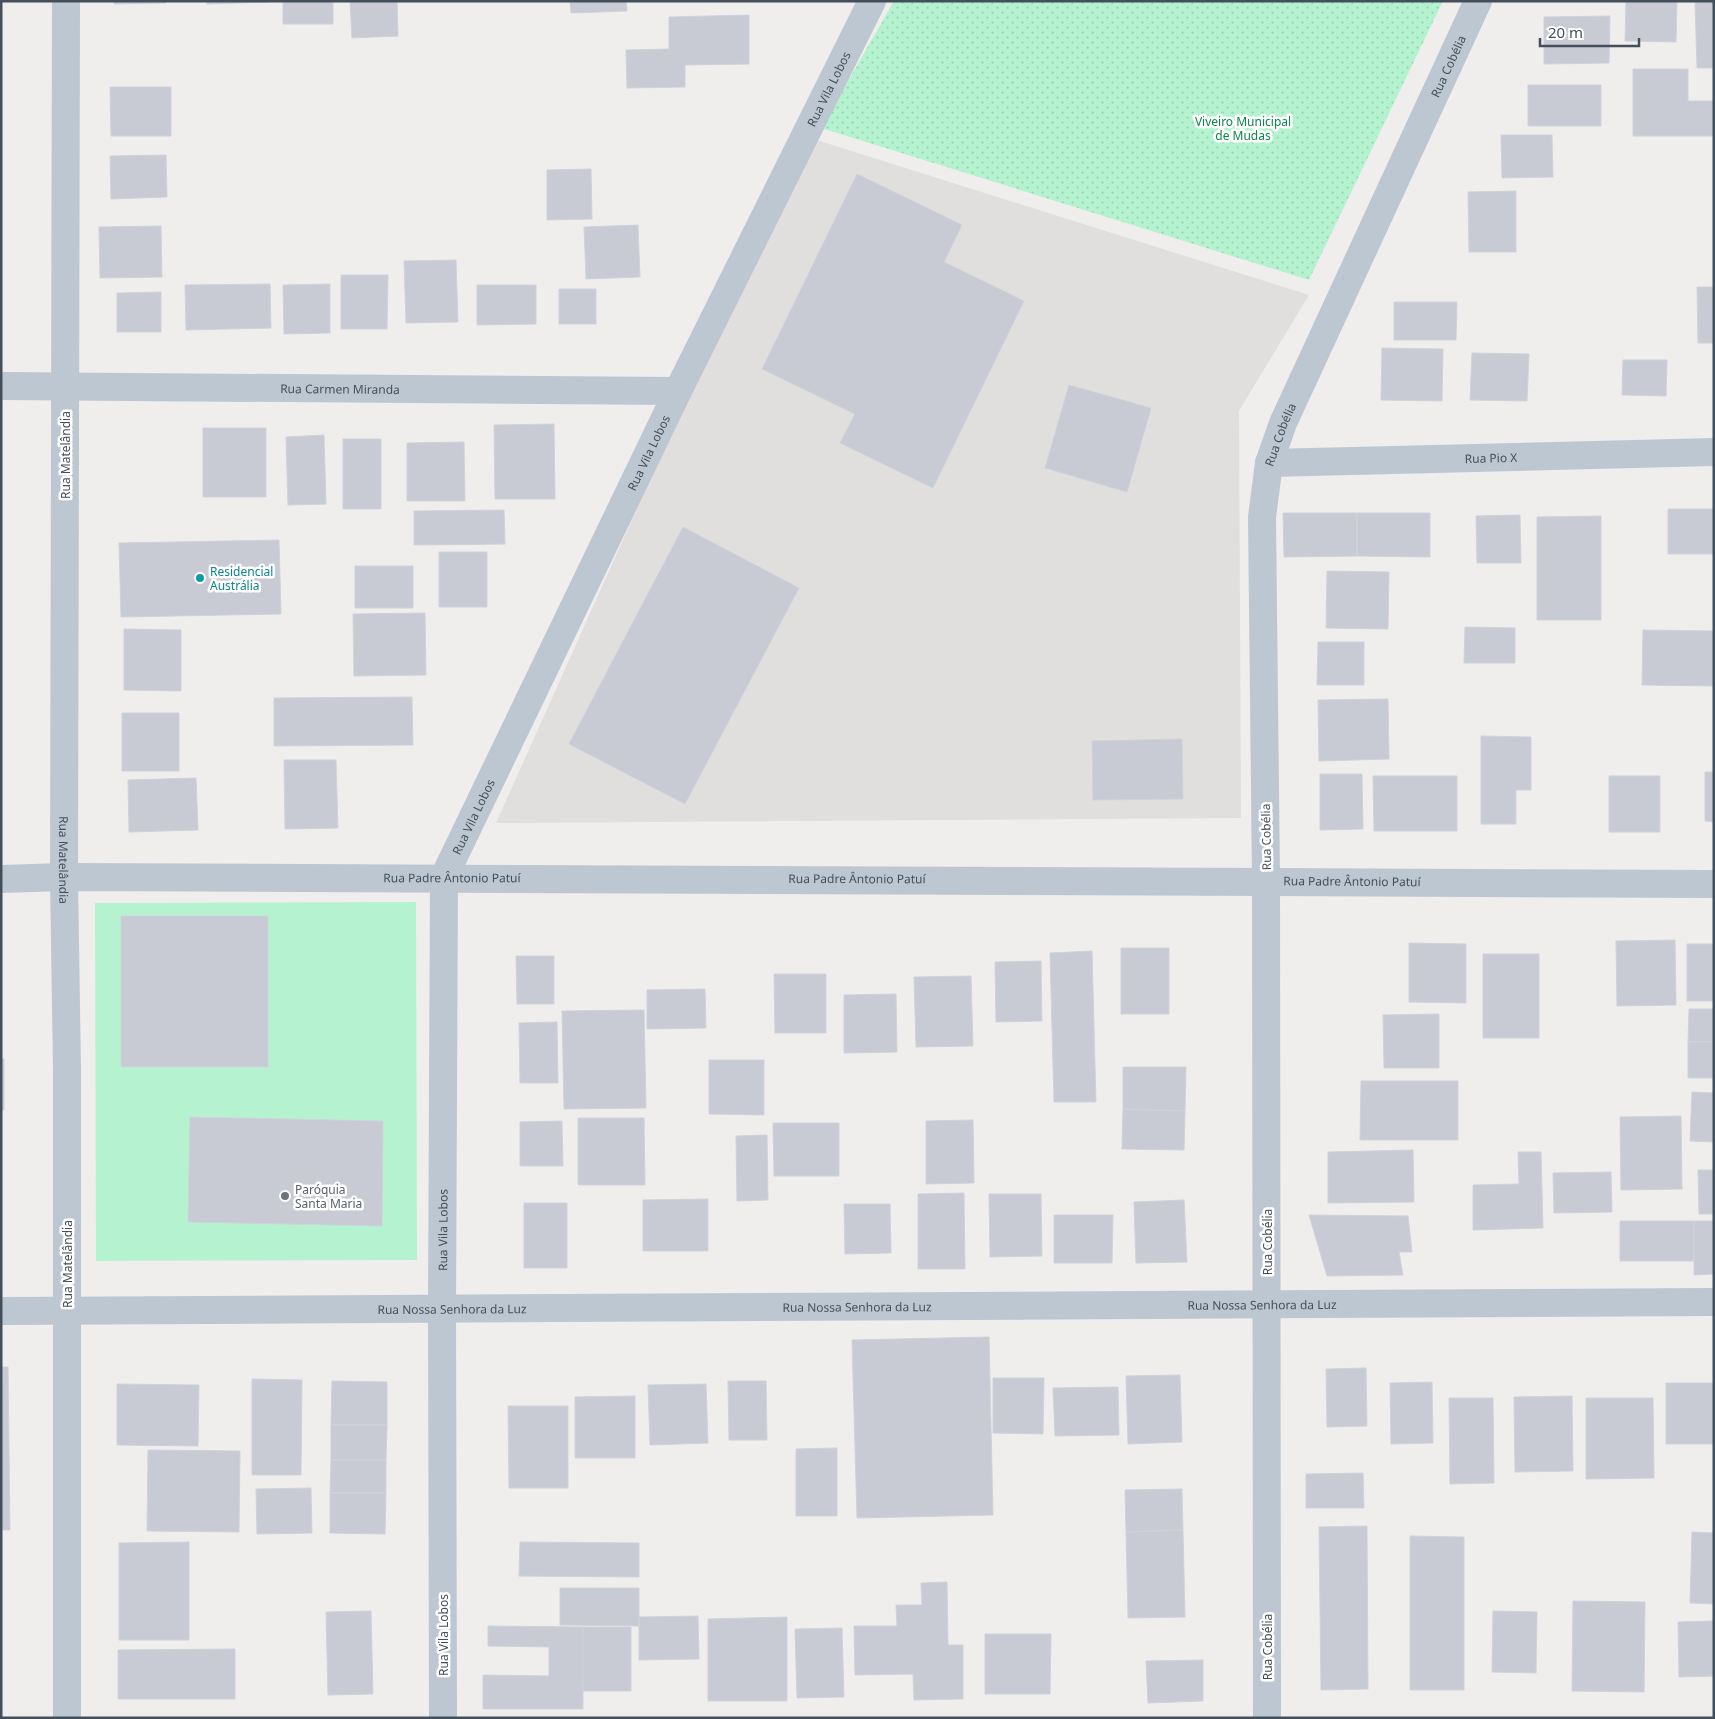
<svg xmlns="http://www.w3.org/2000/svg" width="1715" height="1719" font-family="'Noto Sans',sans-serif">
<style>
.education{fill:#e1dede}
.grass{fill:#b5f3d0}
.park{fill:url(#park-dots)}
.building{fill:#c8cbd4;stroke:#d0d2da}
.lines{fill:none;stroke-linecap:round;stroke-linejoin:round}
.minor{stroke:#bcc7d1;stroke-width:28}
.culture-dot{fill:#0f9aa8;stroke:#fff;stroke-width:2}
.worship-dot{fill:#6b7280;stroke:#fff;stroke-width:2}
.labels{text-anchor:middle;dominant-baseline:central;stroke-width:5;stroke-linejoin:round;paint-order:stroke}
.street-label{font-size:12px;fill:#43505c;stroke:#fff}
.park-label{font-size:12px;fill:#0d854d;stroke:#fff}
.culture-label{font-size:12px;fill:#0d838f;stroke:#fff;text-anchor:start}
.worship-label{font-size:12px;fill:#5b616d;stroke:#fff;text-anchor:start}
</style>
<defs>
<pattern id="park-dots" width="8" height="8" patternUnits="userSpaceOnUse" patternTransform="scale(1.25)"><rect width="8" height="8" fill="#b5f3d0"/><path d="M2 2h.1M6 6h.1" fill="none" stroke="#9dd2b5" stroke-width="1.8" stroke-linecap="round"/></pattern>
</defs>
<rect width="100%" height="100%" fill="#f0eded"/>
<path class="education" d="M804,136L1309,295L1239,411L1241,818L496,823Z"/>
<path class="grass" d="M416,902L417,1260L96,1261L95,903Z"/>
<path class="park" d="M894,1H1443L1309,280L821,128Z"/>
<path class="building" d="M114,1H166V3L114,4Z
M207,1H270V2L207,4Z
M283,1H333V24H283Z
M350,1H397L398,36L352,38Z
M570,1H626L627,11L571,13Z
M1626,1H1677L1676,42L1625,41Z
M1695,1H1714V68H1697Z
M749,15V64L685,65V87L627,88L626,50L669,49V17Z
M1610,16L1609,63L1544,64V17Z
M1633,69H1688V101H1714V136H1633Z
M1528,85H1601V126H1528Z
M110,87H171V136H111Z
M1501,135H1552L1553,177L1502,178Z
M166,155L167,197L111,199L110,156Z
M591,169L592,219L547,220V170Z
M857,174L962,225L944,262L1024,301L933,488L840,443L855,414L762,369Z
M1516,191V252H1469L1468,192Z
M638,225L640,277L586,279L584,227Z
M161,226L162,277L100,278L99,227Z
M456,260L458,322L406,323L404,261Z
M341,275H388L387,329H341Z
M270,284L271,328L186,330L185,285Z
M330,284V333L284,334L283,285Z
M477,285H536V324L477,325Z
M1697,287H1714V343H1698Z
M559,289H596V324H559Z
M161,292V332H117V293Z
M1394,302H1457L1456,340H1394Z
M1382,348L1443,349L1442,401L1381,400Z
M1472,353L1529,354L1527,401L1470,400Z
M1623,360H1667L1666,396L1622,395Z
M1069,385L1151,408L1127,492L1045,468Z
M554,424L555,499H495L494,425Z
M203,428H266V497H203Z
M324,435L326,504L288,505L286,437Z
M343,439H381V509H343Z
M464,442L465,501H407V443Z
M1668,509H1714V554H1668Z
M504,510L505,544L414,545V511Z
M1283,513H1357V556L1284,557Z
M1357,513H1430V557L1357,556Z
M1520,515L1521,563H1477L1476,516Z
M1601,516V620H1537V517Z
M683,527L799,588L685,804L569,744Z
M279,540L281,614L121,617L119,543Z
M439,552H487V607H439Z
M355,566H413V608H355Z
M1327,571L1389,572L1388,629L1326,628Z
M425,613L426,675L354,676L353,614Z
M1465,627L1515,628V663H1464Z
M124,629L181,630V691L124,690Z
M1643,630L1714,631V686L1642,685Z
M1318,642H1364V685H1317Z
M412,697L413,745L274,746V698Z
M1388,699L1389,759L1319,761L1318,700Z
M122,713H179V771H122Z
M1481,736L1531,737V790H1516V824H1481Z
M1182,739L1183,799L1093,800L1092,741Z
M284,760H336L338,828L285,829Z
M1705,772H1714V822L1705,821Z
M1320,774H1362L1363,829L1320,830Z
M1373,776H1457V831H1374Z
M1609,776H1660V832H1609Z
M196,778L198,830L129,832L128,780Z
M121,916H268V1067H121Z
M1675,940L1676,1005L1617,1006L1616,941Z
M1409,943L1466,944V1003L1409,1002Z
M1687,944H1714V1001H1687Z
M1121,948H1169V1014H1121Z
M1092,951L1096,1102H1054L1050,953Z
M1483,954H1539V1038H1483Z
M516,956H554V1004H517Z
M1041,961L1042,1021L996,1022L995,962Z
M774,974H826V1033H775Z
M971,976L973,1046L916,1047L914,977Z
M705,989L706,1028L647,1029V990Z
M896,994L897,1052L844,1053V995Z
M1689,1009H1714V1042H1688Z
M644,1010L646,1108L564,1109L562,1011Z
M1439,1014V1068H1384L1383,1015Z
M557,1022L558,1083H520L519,1023Z
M1688,1042H1714V1078H1688Z
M1,1059H4V1110H1Z
M709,1060H764V1115L709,1114Z
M1123,1067H1186L1185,1111L1123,1109Z
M1361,1081H1458V1140H1360Z
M1692,1092L1714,1093V1142L1690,1141Z
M1123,1109L1185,1111L1184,1150L1122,1149Z
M1681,1116L1682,1189L1621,1190L1620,1117Z
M190,1117L383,1121L382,1226L188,1222Z
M578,1118H644L645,1185H578Z
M973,1120L974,1183L926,1184V1121Z
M562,1121L563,1166H520V1122Z
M773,1123H839V1176H774Z
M767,1135L768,1200L737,1201L736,1136Z
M1413,1150L1414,1202L1328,1203V1152Z
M1518,1152H1541L1543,1228L1473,1230V1185L1519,1184Z
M1698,1170H1714V1214H1699Z
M1611,1172L1612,1212L1554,1213L1553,1173Z
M964,1193L965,1269H918V1194Z
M989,1194H1041L1042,1256L990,1257Z
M708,1199V1251H643V1200Z
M1184,1200L1187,1262L1136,1263L1134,1202Z
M524,1203H567V1268H524Z
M844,1204H890L891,1253L845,1254Z
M1054,1215H1113L1112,1263H1054Z
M1309,1215L1408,1216L1412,1252H1399L1403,1275L1327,1276Z
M1620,1221H1694V1261H1620Z
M1694,1221H1714V1274L1694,1275Z
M989,1337L993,1515L857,1518L852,1340Z
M1,1367H8L10,1530H1Z
M1366,1368L1367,1426L1327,1427L1326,1369Z
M1180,1375L1182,1442L1128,1444L1126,1376Z
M993,1378H1044L1043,1434L993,1433Z
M252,1379L302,1380L301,1475H252Z
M332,1381L387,1382V1425H331Z
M728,1381H766L767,1440H729Z
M1432,1382L1433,1443L1391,1444L1390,1383Z
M1666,1383H1714V1444H1666Z
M117,1384L199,1385L198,1446L117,1445Z
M706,1384L708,1443L650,1445L648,1385Z
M1118,1387L1119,1435L1055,1436L1053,1388Z
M635,1396V1458H575V1397Z
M1572,1396L1573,1471L1515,1472L1514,1397Z
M1449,1398H1493L1494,1483L1450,1484Z
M1586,1398H1653L1654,1478L1586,1479Z
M508,1406H568V1488H509Z
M331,1425H387L386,1460H331Z
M837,1448V1516H796V1449Z
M148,1450L240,1451L239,1532L147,1531Z
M331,1460H386V1493H330Z
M1363,1473L1364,1508H1306V1474Z
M311,1488L312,1533L257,1534L256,1489Z
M1182,1489L1183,1530L1126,1532L1125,1490Z
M330,1493H386L385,1534L330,1533Z
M1367,1526L1368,1689L1321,1690L1319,1527Z
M1183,1530L1185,1617L1128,1618L1126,1532Z
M1692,1532L1714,1533V1604L1690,1603Z
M1410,1536L1464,1537V1690H1410Z
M189,1542V1640H119V1543Z
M520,1542L639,1543V1577L519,1576Z
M947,1582L948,1645H963V1699L914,1700L913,1674L855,1675L854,1626H897L896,1605H922L921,1583Z
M560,1588H639V1626L560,1625Z
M1573,1601L1645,1602L1644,1692L1572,1691Z
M371,1611L373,1694L328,1695L326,1612Z
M1493,1611L1537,1612L1536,1673L1492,1672Z
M698,1616L699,1659L639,1660V1617Z
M787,1617V1701H708V1619Z
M1714,1621V1676L1679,1677L1678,1622Z
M488,1626L583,1627V1709H483V1675L549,1676V1647L488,1646Z
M583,1627H631V1691H582Z
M842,1628L844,1697L797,1698L795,1629Z
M985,1634H1051L1050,1694H985Z
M235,1649V1699H118V1650Z
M1203,1660V1701L1148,1703L1146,1661Z"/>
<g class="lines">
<g class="minor">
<path id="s1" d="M66,1L64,877L67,1071V1718"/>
<path id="s2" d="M1,386L678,391"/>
<path id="s3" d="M1269,463L1714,452"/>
<path id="s4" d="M1,879L64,877C614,877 1164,878 1714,884"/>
<path id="s5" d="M1,1311L1714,1302"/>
<path id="s6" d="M443,1718L442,1309L444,877L678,391L872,1"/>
<path id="s7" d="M1267,1718L1266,879L1262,517L1269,463L1283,423L1478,1"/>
</g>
</g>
<circle class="culture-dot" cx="200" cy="578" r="5"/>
<circle class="worship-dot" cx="285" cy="1196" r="5"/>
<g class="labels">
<g class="street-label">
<text stroke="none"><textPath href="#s7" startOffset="1691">Rua Cobélia</textPath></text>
<text stroke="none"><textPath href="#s6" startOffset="1718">Rua Vila Lobos</textPath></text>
<text stroke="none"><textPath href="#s2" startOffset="339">Rua Carmen Miranda</textPath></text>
<text stroke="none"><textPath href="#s7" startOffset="1286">Rua Cobélia</textPath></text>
<text stroke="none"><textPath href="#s6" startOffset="1312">Rua Vila Lobos</textPath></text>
<text transform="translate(65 455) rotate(-90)">Rua Matelândia</text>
<text stroke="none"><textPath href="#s3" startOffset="222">Rua Pio X</textPath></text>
<text stroke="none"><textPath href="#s6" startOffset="908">Rua Vila Lobos</textPath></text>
<text transform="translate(1266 837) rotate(-91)">Rua Cobélia</text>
<text stroke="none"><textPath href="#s1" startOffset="859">Rua Matelândia</textPath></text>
<text stroke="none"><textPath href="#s4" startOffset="451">Rua Padre Ântonio Patuí</textPath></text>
<text stroke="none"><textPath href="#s4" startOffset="856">Rua Padre Ântonio Patuí</textPath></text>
<text stroke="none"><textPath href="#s4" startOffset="1351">Rua Padre Ântonio Patuí</textPath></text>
<text stroke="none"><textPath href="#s6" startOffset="488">Rua Vila Lobos</textPath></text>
<text transform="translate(1267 1242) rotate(-90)">Rua Cobélia</text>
<text transform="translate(67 1264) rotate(-90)">Rua Matelândia</text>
<text stroke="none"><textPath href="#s5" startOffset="1261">Rua Nossa Senhora da Luz</textPath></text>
<text stroke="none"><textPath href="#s5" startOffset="856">Rua Nossa Senhora da Luz</textPath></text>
<text stroke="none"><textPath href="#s5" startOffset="451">Rua Nossa Senhora da Luz</textPath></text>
<text transform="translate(443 1635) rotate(-90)">Rua Vila Lobos</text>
<text transform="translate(1267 1647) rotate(-90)">Rua Cobélia</text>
</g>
<g class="park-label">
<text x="1243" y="121">Viveiro Municipal<tspan x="1243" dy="14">de Mudas</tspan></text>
</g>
<g class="culture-label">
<text x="210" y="571">Residencial<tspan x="210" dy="14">Austrália</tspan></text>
</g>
<g class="worship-label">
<text x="295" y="1189">Paróquia<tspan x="295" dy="14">Santa Maria</tspan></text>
</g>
</g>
<rect width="1715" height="1719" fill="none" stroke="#43505c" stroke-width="5"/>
<path d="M1540 38v8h99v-8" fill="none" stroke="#43505c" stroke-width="2.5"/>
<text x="1548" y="38" font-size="15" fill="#43505c" stroke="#ffffff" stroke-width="4" paint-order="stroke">20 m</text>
</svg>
